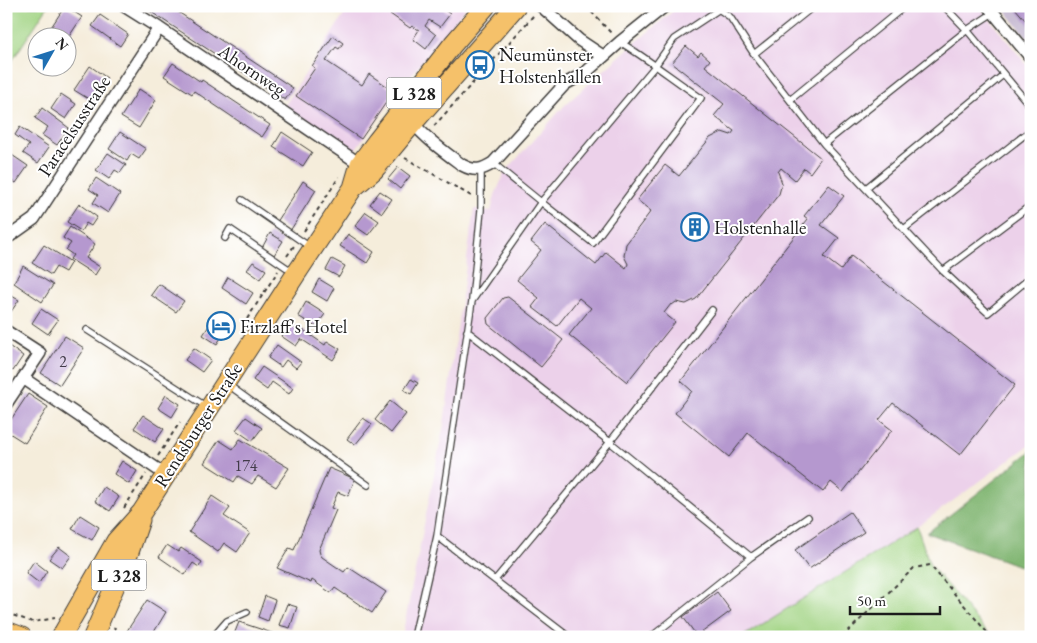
<svg xmlns="http://www.w3.org/2000/svg" width="1037" height="643" font-family="'EB Garamond',serif">
<style>
.built{fill:#ecd1ea}
.industrial{fill:#cbbfd5}
.green{fill:#a2d484;stroke:#5f7850}
.forest{fill:#81b672;stroke:#4e6947}
.building{fill:#b598cf}
.lines{fill:none;stroke-linecap:round;stroke-linejoin:round}
.lane-casing{stroke:#3d3b39;stroke-width:8}
.street-casing{stroke:#3d3b39;stroke-width:14}
.primary-casing{stroke:#3d3b39;stroke-width:21}
.path{stroke:#3d3b39;stroke-width:2;stroke-dasharray:4 4;stroke-linecap:butt}
.lane{stroke:#fff;stroke-width:5.5}
.street{stroke:#fff;stroke-width:11}
.primary{stroke:#f5c16b;stroke-width:19}
.labels{text-anchor:middle;dominant-baseline:central;stroke-width:4;stroke-linejoin:round;paint-order:stroke}
.number-label{font-size:16px;fill:#423b49}
.shield{fill:#fff;stroke:#606060;stroke-width:1}
.shield-label{font-size:18px;font-weight:bold;fill:#1c1c1c}
.poi-label{font-size:19px;fill:#1c1c1c;stroke:#fff;text-anchor:start}
.street-label{font-size:19px;fill:#1c1c1c;stroke:#fff}
</style>
<rect width="100%" height="100%" fill="#fff"/>
<filter id="ink" filterUnits="userSpaceOnUse"><feTurbulence type="fractalNoise" baseFrequency=".02" numOctaves="2"/><feDisplacementMap in="SourceGraphic" scale="10" xChannelSelector="R" yChannelSelector="G"/><feConvolveMatrix kernelMatrix="1 2 1 2 8 2 1 2 1" color-interpolation-filters="sRGB"/></filter>
<filter id="wash" filterUnits="userSpaceOnUse"><feTurbulence type="fractalNoise" baseFrequency=".0096" numOctaves="4" result="noise"/><feDisplacementMap in="SourceGraphic" scale="20" xChannelSelector="R" yChannelSelector="G"/><feGaussianBlur stdDeviation="1.12" result="paint"/><feColorMatrix in="noise" values="0 0 0 0 0 0 0 0 0 0 0 0 0 0 0 0 0 1.4 0 .05"/><feComposite in="paint" operator="in"/></filter>
<g filter="url(#wash)">
<rect width="100%" height="100%" fill="#f5eddb"/>
<path class="built" d="M351,6H467L404,84L351,155L281,111L346,12Z
M679,6H979L1031,70V444L917,527L742,637H402L444,424L474,209L491,211L495,195L505,172L565,105L629,48Z"/>
<path class="industrial" d="M1001,6H1031V42Z"/>
<path class="green" d="M6,6H48L6,70Z
M917,527L930,565L991,637H742Z"/>
<path class="forest" d="M1031,451V570L927,533Z"/>
<g id="blocks">
<path class="building" d="M65,6L82,17L68,38H48L51,34L48,32Z
M142,6H169L293,88L285,100Z
M384,6H439L450,14L440,27L429,20L425,26L436,35L426,49L413,39L419,30L412,26L410,28L383,9Z
M1017,6H1031V27L1015,8Z
M100,15L128,34L120,46L92,26Z
M333,36L343,43L339,49L336,47L326,61L362,85L369,74L394,91L361,139L296,96L315,68L312,66Z
M686,46L698,56L701,52L710,60L705,66L821,158L810,173L804,168L795,180L781,168L778,172L782,183L779,194L696,299L686,304L676,302L672,305L671,304L664,313L675,322L627,382L569,335L591,308L579,298L557,326L532,307L539,298L517,280L541,250L531,242L545,224L596,265L606,252L626,268L628,264L624,256L626,244L651,211L637,200L665,165L679,176L710,138L722,132L731,135L734,131L714,116L724,104L672,63Z
M173,63L201,82L202,80L270,125L262,137L194,91L192,94L164,76Z
M90,66L107,78L92,101L74,90Z
M139,89L156,100L139,128L121,117Z
M61,94L76,104L66,119L51,109Z
M42,108L69,128L57,145L42,135L48,127L35,118Z
M20,127L49,147L38,163L23,153L29,145L15,135Z
M120,132L146,149L139,159L131,154L127,161L109,149Z
M282,132L312,152L303,166L273,147Z
M6,151L28,166L16,183L6,177Z
M108,153L126,165L120,173L115,170L109,179L96,170Z
M398,167L410,176L400,189L388,179Z
M96,178L120,194L108,213L93,203L98,195L89,189Z
M303,181L316,190L290,231L277,222Z
M829,185L844,196L821,225L839,238L824,257L841,270L851,256L1015,385L960,455L893,403L879,420L892,430L843,492L831,482L823,492L748,433L729,457L675,413L692,391L681,381L808,219L804,216Z
M380,191L392,199L382,213L370,204Z
M79,204L97,217L91,226L86,223L81,231L67,222Z
M366,212L379,221L368,235L355,226Z
M70,227L95,244L86,258L100,267L95,275L70,259L73,255L66,250L71,243L63,238Z
M270,233L283,241L274,255L262,248Z
M348,234L374,252L367,263L340,246Z
M44,245L71,262L65,272L56,267L51,275L32,263Z
M332,259L345,266L339,277L326,270Z
M253,262L266,270L260,279L247,270Z
M23,266L53,285L42,302L14,283Z
M228,277L253,293L246,304L222,288Z
M319,279L334,288L327,301L312,292Z
M159,284L184,301L176,312L151,295Z
M6,293L19,300L8,316L6,315Z
M508,297L563,340L541,367L488,324L487,318L503,298Z
M306,302L325,314L316,327L298,316Z
M41,309L58,320L48,334L32,323Z
M218,312L232,321L217,344L203,335Z
M290,324L301,331L303,330L325,345L327,341L340,349L333,360L301,339L296,346L281,336Z
M65,336L84,348L60,385L41,373Z
M6,344L23,356L13,371L6,367Z
M277,345L301,362L296,368L286,360L281,367L268,358Z
M194,348L211,360L202,372L185,360Z
M262,367L293,388L289,394L272,382L267,390L253,380Z
M411,379L418,383L411,394L404,390Z
M28,394L48,407L25,443L6,431V427Z
M166,395L180,404L172,417L158,408Z
M390,401L406,414L391,433L375,420Z
M143,415L164,429L155,442L134,428Z
M246,417L262,428L252,441L236,430Z
M363,418L372,424L355,445L347,439Z
M240,439L289,468L276,487L258,476L252,484L238,476L234,482L204,463L219,440L233,449Z
M122,461L137,471L129,484L114,474Z
M329,468L355,479L348,496L338,492L331,508L336,510L319,550L320,554L322,557L344,572L348,567L386,592L372,613L335,588L331,593L312,580L311,583L277,568L289,548L294,550Z
M104,487L119,497L110,511L95,501Z
M212,496L230,508L224,516L250,533L237,552L224,543L218,552L189,532Z
M850,512L864,532L809,569L795,550Z
M80,515L99,527L92,540L72,529Z
M167,545L178,552L181,548L202,562L199,567L193,563L185,575L159,557Z
M59,547L71,556L62,568L49,559Z
M34,561L47,571L39,583L26,573Z
M717,592L731,611L697,636L683,617Z
M265,596L275,600L268,621L258,617Z
M147,600L166,612L151,637H123Z
M287,604L297,607L290,628L279,625Z
M239,622L281,636V637H233Z"/>
</g>
</g>
<g filter="url(#ink)">
<use href="#blocks" fill-opacity="0" stroke="#3d3b39" stroke-width="1"/>
<g class="lines">
<defs>
<path id="lane" d="M944,6L967,30L1031,107
M720,10L730,17L754,54L824,144L943,271L988,313L1031,277
M620,42C648,59 674,80 701,98L593,243L541,202L655,66L674,39L724,6
M754,54L814,6
M790,100L905,6
M824,144L967,30L993,13
M866,188L1003,75
M242,200L310,247
M904,229L1031,130
M225,238L230,229L293,272
M943,271L1031,205
M472,300L481,210V170
M87,330L207,407
M467,331L610,442L751,557
M227,384L368,485
M437,536L569,637
M495,580L610,442L712,310
M213,637L227,621L247,612
M414,637L437,536L472,301L541,202L493,163
M651,637L751,557L808,517"/>
<path id="street" d="M124,6L159,28L360,164
M541,6L579,40L603,56
M988,6L1031,58
M411,118C415,131 450,156 462,165C475,172 482,170 493,163L565,84L585,73L620,42L665,6
M10,236L34,219L159,28
M6,331L40,353L6,404
M23,378L166,475"/>
<path id="primary" d="M353,188L360,164L377,141L453,44L486,6
M6,631L22,637
M61,637L116,541L142,512L296,274L353,188L374,170L413,123L516,6
M93,637L128,555L140,520"/>
</defs>
<use href="#lane" class="lane-casing"/>
<use href="#street" class="street-casing"/>
<use href="#primary" class="primary-casing"/>
<path class="path" d="M586,6L611,33
M434,126L534,15
M405,158L473,197
M304,231L339,177
M287,256L294,246
M247,319L278,271
M158,456L180,422
M124,508L146,474
M6,613L33,622L55,618
M111,637L115,627
M842,637L914,568L930,565L991,637
M980,637L985,631
M1023,637L1031,632"/>
<use href="#lane" class="lane"/>
<use href="#street" class="street"/>
<use href="#primary" class="primary"/>
</g>
</g>
<defs>
<symbol id="bus-ring" viewBox="-11 -11 22 22"><circle r="9.5" fill="#fff" stroke="#1f6fb2" stroke-width="1.5"/><path d="M-5-6H5V4H4V6H2V4H-2V6H-4V4H-5ZM-3.5-4V0h7V-4ZM-3.5 1.2v1.5H-2V1.2ZM2 1.2v1.5H3.5V1.2Z" fill="#1f6fb2"/></symbol>
<symbol id="building-ring" viewBox="-11 -11 22 22"><circle r="9.5" fill="#fff" stroke="#1f6fb2" stroke-width="1.5"/><path d="M-4-6H4V6H1V3H-1V6H-4ZM-2.5-4.3h1.7v1.8h-1.7ZM.8-4.3h1.7v1.8H.8ZM-2.5-1h1.7V.8h-1.7ZM.8-1h1.7V.8H.8Z" fill="#1f6fb2"/></symbol>
<symbol id="hotel-ring" viewBox="-11 -11 22 22"><circle r="9.5" fill="#fff" stroke="#1f6fb2" stroke-width="1.5"/><path d="M-6-4.5h1.5V1H6V5H4.5V3h-9V5H-6ZM-4 0a1.8 1.8 0 1 1 3.6 0ZM.5 0V-2.5h3Q6-2.5 6 0Z" fill="#1f6fb2"/></symbol>
</defs>
<g fill-rule="evenodd">
<use href="#bus-ring" x="464" y="49" width="32" height="32"/>
<use href="#building-ring" x="679" y="211" width="32" height="32"/>
<use href="#hotel-ring" x="205" y="310" width="32" height="32"/>
</g>
<g class="labels">
<g class="number-label">
<text x="63" y="361">2</text>
<text x="246" y="465">174</text>
</g>
<g class="shield">
<rect x="386.5" y="77.5" width="55" height="31" rx="4"/>
<rect x="91.5" y="559.5" width="55" height="31" rx="4"/>
</g>
<g class="shield-label">
<text x="414" y="93">L 328</text>
<text x="119" y="575">L 328</text>
</g>
<g class="poi-label">
<text x="499" y="54">Neumünster<tspan x="499" dy="22">Holstenhallen</tspan></text>
<text x="714" y="227">Holstenhalle</text>
<text x="240" y="326">Firzlaff's Hotel</text>
</g>
<g class="street-label">
<text transform="translate(252 70) rotate(34)">Ahornweg</text>
<text transform="translate(74 126) rotate(-57)">Paracelsusstraße</text>
<text transform="translate(198 425) rotate(-57)">Rendsburger Straße</text>
</g>
</g>
<rect width="1037" height="643" fill="none" stroke="#fff" stroke-width="25"/>
<g transform="translate(52 52) rotate(51)"><circle r="24" fill="#ffffff" stroke="#a4a4a4"/>
<path d="M0-4L9 19L0 12L-9 19Z" fill="#1f6fb2"/>
<text y="-8" font-size="14" font-weight="bold" text-anchor="middle" fill="#1c1c1c">N</text>
</g>
<path d="M850 606v8h90v-8" fill="none" stroke="#1c1c1c" stroke-width="2.5"/>
<text x="857" y="606" font-size="15" fill="#1c1c1c" stroke="#ffffff" stroke-width="4" paint-order="stroke">50 m</text>
</svg>
